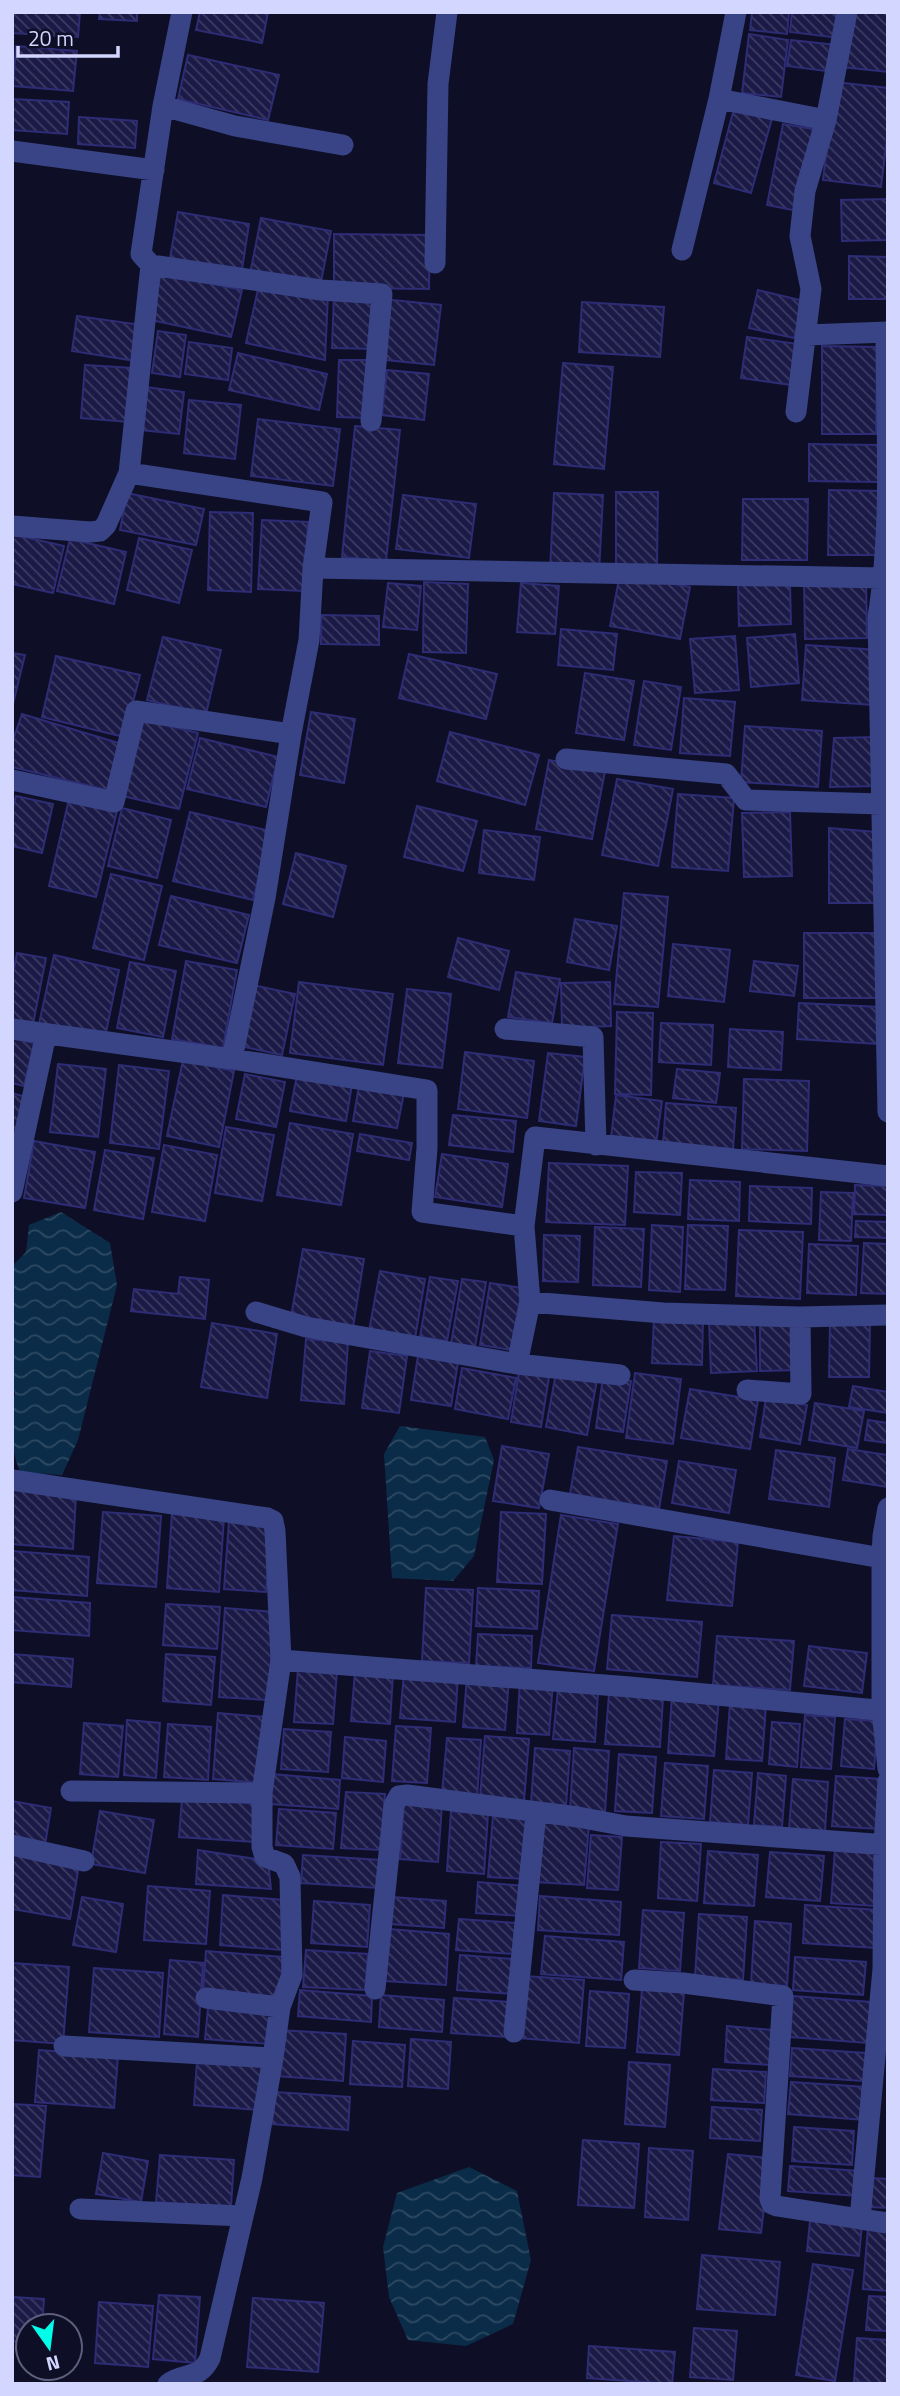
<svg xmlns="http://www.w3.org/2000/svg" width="900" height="2396" font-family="'Titillium Web',sans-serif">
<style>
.water{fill:url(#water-waves)}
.building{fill:url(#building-back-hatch);stroke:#2d2c74;stroke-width:2}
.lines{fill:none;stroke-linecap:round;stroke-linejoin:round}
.minor{stroke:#384486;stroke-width:21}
</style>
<defs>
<pattern id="water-waves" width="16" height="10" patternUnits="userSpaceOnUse" patternTransform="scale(1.75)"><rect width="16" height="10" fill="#0b2c48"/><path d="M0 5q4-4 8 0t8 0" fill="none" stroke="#2e4a63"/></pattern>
<pattern id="building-back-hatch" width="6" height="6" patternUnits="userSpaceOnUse" patternTransform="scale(1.75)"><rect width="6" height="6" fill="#1b1a47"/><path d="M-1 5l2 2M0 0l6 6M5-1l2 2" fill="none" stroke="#3b3b63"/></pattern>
</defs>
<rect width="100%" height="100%" fill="#0e0f26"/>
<path class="water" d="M61,1212L110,1243L117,1285L78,1440L62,1475L20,1472C10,1447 10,1418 15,1392L12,1387V1266L26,1252L29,1225Z
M400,1426L485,1437L494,1460L474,1556L453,1581L392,1578L384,1454Z
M469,2167L517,2191L531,2260L513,2324L466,2346L408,2340L389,2297L383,2247L397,2193Z"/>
<path class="building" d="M12,12H80L78,37L12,33Z
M100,12H137V21L99,19Z
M200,12H268L262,43L196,30Z
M752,12H789L787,34L750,30Z
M792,12H842L839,38L790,32Z
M849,12L888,13V72L842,67Z
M749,34L788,40L781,97L742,93Z
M791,40L836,45L833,72L787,66Z
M16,46L77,51L73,91L13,86Z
M188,55L279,75L268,120L178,99Z
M835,82L888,88V129L881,187L823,180Z
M12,99L69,102L67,134L12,130Z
M735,105L773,115L751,193L714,183Z
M79,117L137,121L135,148L78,144Z
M783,124L814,129L798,211L767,205Z
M888,199V240L842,241L841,200Z
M178,212L249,224L241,276L169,264Z
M261,218L331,231L320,287L250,274Z
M334,234L430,235L429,289L334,288Z
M849,256L888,257V299H849Z
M161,273L242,290L231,337L151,320Z
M259,285L328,294L325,360L246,343Z
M758,290L804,301L794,338L749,328Z
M334,295H376L375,349L332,348Z
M383,299L441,305L434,365L377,359Z
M582,302L664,307L660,357L579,352Z
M77,316L142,325L136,361L72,351Z
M158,331L186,335L180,377L152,373Z
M747,337L798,344L792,385L741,378Z
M189,342L232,348L228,380L185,374Z
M822,346L877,347L876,434H822Z
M238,353L327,374L319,410L229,390Z
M339,360H370L368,418L337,417Z
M563,363L613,367L604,469L554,464Z
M85,365L133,368L129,422L81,418Z
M387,370L429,374L424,420L382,415Z
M146,387L184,392L179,434L141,430Z
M189,400L241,405L235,459L184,453Z
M258,419L340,429L333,486L251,476Z
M355,426L400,430L386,561L342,557Z
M809,444L879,445V482L809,481Z
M829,490L883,491L882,555H828Z
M616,492H658L657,565H616Z
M127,493L204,509L196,545L120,530Z
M554,493L603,495L599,573L550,570Z
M403,495L476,504L469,558L396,549Z
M743,499H808L807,560H742Z
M210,512L253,513L251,592L208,590Z
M262,520L308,522L304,591L258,589Z
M12,534L64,546L53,593L12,584Z
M139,538L192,550L179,603L127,590Z
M70,539L126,552L114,604L57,591Z
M620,574L690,587L680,639L610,626Z
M866,580L867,638L805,639L804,581Z
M424,582L468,584L466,653L423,652Z
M388,583L421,586L417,630L383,627Z
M521,583L559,586L555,634L517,632Z
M790,584L791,624L739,626L738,585Z
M321,615L379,616V645L321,644Z
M561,629L617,634L613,670L558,665Z
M795,634L799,683L751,687L747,638Z
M735,636L739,690L695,693L690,639Z
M163,637L221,650L206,714L147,700Z
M806,645L878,650L873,705L802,700Z
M12,653L25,655L12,708Z
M409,654L497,674L486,719L399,698Z
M56,656L140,675L124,737L42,717Z
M585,673L634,681L624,740L576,733Z
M644,681L681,687L671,750L634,745Z
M684,698L735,702L730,756L680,753Z
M311,712L355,719L344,783L300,775Z
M22,714L122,744L111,791L12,767V743Z
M137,718L198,733L179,809L118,795Z
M745,726L822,731L818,787L741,782Z
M450,732L539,755L525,805L437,781Z
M878,737V786L830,787L834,738Z
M200,738L278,757L266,807L187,789Z
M549,760L605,771L592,839L536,829Z
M617,779L673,789L658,866L602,855Z
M678,794L734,798L728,871L672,867Z
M16,796L53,804L42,853L12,846V811Z
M69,799L117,811L96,897L49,886Z
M417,806L477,821L463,871L404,857Z
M122,808L171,820L157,878L108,866Z
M190,812L270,831L253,900L173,881Z
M790,812L792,876L744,877L742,813Z
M829,828L876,832L878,903H829Z
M484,830L540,837L534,880L479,873Z
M296,853L346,866L333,917L283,904Z
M111,874L162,886L144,960L93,948Z
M624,893L668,897L658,1007L614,1004Z
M171,896L249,915L237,963L159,945Z
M575,919L617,926L609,970L567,962Z
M804,933H877L876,998H804Z
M458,938L509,951L499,990L448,977Z
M673,944L730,950L724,1002L668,996Z
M17,953L46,958L32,1029L12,1025V978Z
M54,955L119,970L105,1037L39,1024Z
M186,961L237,970L223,1048L172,1039Z
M754,961L798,966L794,996L750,991Z
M130,962L176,971L163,1037L117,1028Z
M516,972L560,979L552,1023L508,1017Z
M299,982L393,994L383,1065L290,1053Z
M610,982L611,1026L562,1028L561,983Z
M253,985L295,994L282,1055L240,1046Z
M407,989L451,994L442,1068L398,1063Z
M799,1003L880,1007L878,1044L797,1039Z
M617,1012L653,1013L651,1095L615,1094Z
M661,1023L713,1025L711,1065L659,1062Z
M730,1029L783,1032L781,1070L728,1067Z
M12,1038L34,1043L24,1086L12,1083Z
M465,1052L534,1061L527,1118L458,1109Z
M548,1053L585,1057L576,1126L539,1121Z
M183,1060L234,1071L219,1147L167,1136Z
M58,1064L106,1069L98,1137L50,1132Z
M119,1065L169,1071L159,1149L110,1143Z
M677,1069L720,1073L716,1103L673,1098Z
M245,1074L285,1082L276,1127L236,1119Z
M297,1075L352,1084L346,1121L290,1111Z
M744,1079L809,1081L807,1151L742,1149Z
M359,1086L404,1093L397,1128L353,1121Z
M12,1093L29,1098L12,1150Z
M616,1095L662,1101L656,1144L611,1138Z
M666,1103L736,1108L733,1149L663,1144Z
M453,1115L516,1121L513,1152L449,1145Z
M290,1123L353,1134L341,1205L277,1195Z
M226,1127L274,1135L262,1201L215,1193Z
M360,1134L412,1143L409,1160L357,1151Z
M34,1141L95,1152L85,1208L24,1198Z
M164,1145L217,1155L205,1221L152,1212Z
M105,1150L154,1158L143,1219L94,1210Z
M442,1154L508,1164L502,1207L435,1197Z
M549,1163L628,1166L625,1225L546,1222Z
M636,1172L682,1173L680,1215L634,1212Z
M690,1180L740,1182L739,1221L688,1219Z
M855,1185L888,1186V1215L854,1214Z
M750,1186L812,1188L811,1224L749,1221Z
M821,1192L853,1193L851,1241L819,1240Z
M856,1221L888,1222V1238L855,1237Z
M652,1225L683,1227L680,1292L649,1290Z
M688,1225L728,1226L725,1290L685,1289Z
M595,1227L644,1229L641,1287L593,1285Z
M739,1230L803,1232L800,1299L736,1296Z
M544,1235L580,1236L578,1282L543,1281Z
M864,1243L888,1244V1294L861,1293Z
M809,1244L858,1246L856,1295L807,1293Z
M303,1249L364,1259L353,1327L291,1317Z
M380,1271L425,1279L415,1338L369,1331Z
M180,1277L209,1280L205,1319L131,1311L134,1289L178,1294Z
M430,1277L458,1281L447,1341L420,1337Z
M462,1279L486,1282L475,1347L451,1344Z
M490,1283L522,1288L511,1350L480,1345Z
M654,1316L703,1318L702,1365L652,1363Z
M754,1319L757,1371L711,1373L709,1321Z
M796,1321L797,1370L760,1371V1322Z
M212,1323L277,1334L267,1398L201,1387Z
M830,1324H870L869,1377H829Z
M306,1339L348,1342L344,1404L301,1400Z
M370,1351L407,1356L399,1413L362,1408Z
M418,1356L458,1362L451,1406L411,1400Z
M462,1368L516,1378L508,1419L455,1409Z
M519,1372L549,1377L541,1427L511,1422Z
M556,1373L597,1380L587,1435L546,1427Z
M635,1373L681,1379L673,1444L626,1438Z
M603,1377L631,1381L623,1432L596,1428Z
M853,1386L888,1392V1413L849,1407Z
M690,1389L758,1400L750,1449L681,1438Z
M766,1398L807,1405L800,1444L760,1437Z
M815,1403L864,1411L857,1448L809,1440Z
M868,1420L888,1423V1443L865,1440Z
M502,1446L549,1454L539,1508L493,1501Z
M578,1447L667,1461L659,1509L570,1494Z
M848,1449L888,1455V1487L843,1480Z
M776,1450L835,1458L829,1507L769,1499Z
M679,1461L736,1470L729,1513L672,1503Z
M12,1486L76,1495L73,1549L12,1544Z
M103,1512L161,1516L156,1587L97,1583Z
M501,1512L546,1514L542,1584L497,1582Z
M172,1513L224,1517L219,1592L167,1588Z
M561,1515L618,1524L594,1671L538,1663Z
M229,1521L271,1524L266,1592L224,1589Z
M674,1536L738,1542L732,1606L667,1600Z
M12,1551L89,1557L87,1596L12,1590Z
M426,1588L473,1590L469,1663L422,1661Z
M478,1588L539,1591L537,1629L476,1626Z
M12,1597L90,1603L89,1636L12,1630Z
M166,1604L220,1607L217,1649L163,1645Z
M225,1608L275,1612L268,1700L219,1697Z
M612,1615L702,1622L697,1677L607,1669Z
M478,1634L532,1636L531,1668L476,1666Z
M717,1636L794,1641L790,1690L713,1685Z
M809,1646L867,1653L862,1693L804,1686Z
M12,1654L73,1659L71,1687L12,1682Z
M166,1654L215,1657L211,1705L163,1701Z
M298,1668L337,1671L333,1724L294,1722Z
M355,1671L393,1674L390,1724L351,1721Z
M404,1673L458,1677L455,1722L400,1718Z
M467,1676L509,1679L505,1730L463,1727Z
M520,1679L553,1682L549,1735L517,1733Z
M558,1689L598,1692L595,1742L553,1739Z
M609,1694L663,1698L660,1747L605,1744Z
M672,1696L719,1699L714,1756L668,1753Z
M730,1703L766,1705L762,1761L726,1759Z
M218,1713L266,1717L261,1783L213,1779Z
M805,1715L835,1717L831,1769L801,1767Z
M845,1719L878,1721L874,1769L841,1766Z
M127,1720L160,1723L156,1778L124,1775Z
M772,1722L800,1724L797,1767L769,1764Z
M84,1723L123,1726L118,1777L80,1774Z
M168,1724L211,1727L208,1780L164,1777Z
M396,1726L431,1728L427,1783L392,1781Z
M284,1729L331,1732L328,1772L281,1769Z
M485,1736L529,1739L524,1801L480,1798Z
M345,1737L386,1741L383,1782L342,1778Z
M447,1738L481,1740L477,1797L442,1794Z
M535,1748L570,1751L566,1806L531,1803Z
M574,1748L609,1751L605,1812L570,1809Z
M619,1754L656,1757L652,1813L615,1811Z
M665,1763L708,1766L704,1819L661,1816Z
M714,1770L752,1773L748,1825L710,1822Z
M758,1773L786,1776L782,1827L754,1825Z
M272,1774L340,1780L338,1809L270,1804Z
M836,1776L882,1779L878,1829L832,1826Z
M793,1779L828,1782L825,1831L789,1829Z
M346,1792L385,1794L381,1850L341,1848Z
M182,1798L259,1804L256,1842L179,1837Z
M12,1801L51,1808L45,1845L12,1839Z
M404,1802L442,1804L438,1862L400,1859Z
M279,1809L336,1813L333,1849L276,1845Z
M100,1811L154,1820L145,1873L91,1864Z
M451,1811L488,1814L484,1874L447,1871Z
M493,1816L531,1818L526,1879L488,1877Z
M539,1821L589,1824L584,1885L535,1882Z
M591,1835L622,1837L618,1890L587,1888Z
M661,1842L701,1844L697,1901L658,1898Z
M835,1849L878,1852L874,1906L831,1903Z
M198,1850L268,1861L271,1889L196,1884Z
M708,1851L758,1855L754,1906L704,1903Z
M770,1852L824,1856L820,1901L766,1897Z
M13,1854L79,1865L70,1919L12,1909Z
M303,1855L381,1860L378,1888L301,1883Z
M478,1882L524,1886L522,1916L476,1913Z
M148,1886L210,1891L206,1944L144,1940Z
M223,1895L285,1900L282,1950L220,1945Z
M540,1896L621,1902L619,1935L538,1930Z
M82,1897L123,1904L116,1952L73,1945Z
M392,1897L446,1901L444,1928L390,1924Z
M314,1901L370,1905L367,1947L311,1943Z
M805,1905L878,1910L875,1948L803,1943Z
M643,1910L684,1913L680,1971L639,1968Z
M699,1914L747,1917L743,1980L695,1977Z
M459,1919L517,1923L514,1954L456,1950Z
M755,1921L791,1924L787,1986L751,1984Z
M389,1929L449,1934L446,1985L385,1981Z
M545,1936L624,1942L621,1980L541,1974Z
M306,1950L368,1954L365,1990L303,1987Z
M206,1951L283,1957L280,1997L203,1991Z
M460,1955L514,1959L512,1994L457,1990Z
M795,1957L866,1962L863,1995L793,1990Z
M170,1960L203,1963L198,2037L164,2034Z
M12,1963L69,1967L63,2044L12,2040Z
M94,1968L163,1973L159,2037L89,2032Z
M524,1976L584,1980L579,2043L519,2038Z
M642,1989L684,1992L679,2055L637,2052Z
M300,1990L372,1996L371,2022L298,2016Z
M590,1991L629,1994L625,2048L586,2046Z
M381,1995L444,2000L442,2032L379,2027Z
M793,1996L871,2002L868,2043L790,2037Z
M454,1998L509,2002L506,2037L451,2033Z
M208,2008L273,2012L270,2044L205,2039Z
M727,2026L773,2030L770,2065L725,2062Z
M279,2030L346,2034L343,2081L276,2076Z
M411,2039L451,2042L448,2089L408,2086Z
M353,2041L405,2045L402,2087L350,2084Z
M792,2048L866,2053L863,2081L790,2076Z
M39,2050L118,2056L114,2108L35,2102Z
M197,2061L263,2066L260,2110L194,2105Z
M629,2062L670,2065L665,2127L625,2124Z
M713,2069L766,2072L764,2103L711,2100Z
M791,2082L866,2087L864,2120L788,2114Z
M275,2092L350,2097L348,2130L272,2124Z
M12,2104L46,2106L40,2177L12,2175Z
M712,2107L762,2110L760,2141L710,2138Z
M794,2127L854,2131L852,2165L792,2161Z
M583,2140L639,2144L634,2208L578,2205Z
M649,2148L693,2151L688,2220L645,2217Z
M103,2153L148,2161L141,2202L96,2194Z
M728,2154L770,2158L761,2233L719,2229Z
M160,2155L234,2160L231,2207L156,2202Z
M790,2166L860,2171L858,2196L788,2191Z
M871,2178L888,2179V2208L869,2207Z
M810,2221L862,2225L859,2256L807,2251Z
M868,2227L888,2229V2291L863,2289Z
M702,2255L780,2262L775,2315L697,2309Z
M813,2264L853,2270L835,2381L796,2375Z
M159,2295L200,2297L195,2363L153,2359Z
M869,2296L888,2297V2331L866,2330Z
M12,2297L44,2299L42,2326H28V2342L12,2341Z
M253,2298L324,2303L318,2372L247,2367Z
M99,2302L153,2306L148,2367L95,2363Z
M694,2328L737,2331L733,2380L690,2377Z
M857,2338L888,2340V2384L854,2382Z
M589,2346L675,2352L672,2384L587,2378Z"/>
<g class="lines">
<path class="minor" d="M719,99L826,120
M163,106L235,126L343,145
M12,151L154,170
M682,250L719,99L736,12
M435,263L438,84L447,12
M151,265L321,290L382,294L371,421
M886,332C886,427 893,524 878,617L888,1112
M806,335L888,332
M796,412L811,289L800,236L805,191L826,120L847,12
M129,473L322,502L313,568L884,578
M12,526L90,532L100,531L106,525L129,473L151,265L141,254L163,106L182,12
M566,759L726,774L746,800L882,804
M12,780L114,802L136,711L291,734
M12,1029L232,1059L427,1090V1148L422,1212L524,1226
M505,1029L593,1037L596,1145
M232,1059L265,898L291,734L309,640L313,568
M12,1192L46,1034
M530,1302L663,1313L800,1317L888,1315
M256,1312L306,1327L517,1364L620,1375
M517,1364L530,1302L524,1226L535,1137L888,1176
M747,1390L801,1394L800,1317
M12,1480L267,1518L273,1521L275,1531L281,1660L262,1793V1847L265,1857L284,1864L290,1877L292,1975L280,2007L273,2058L64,2046
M550,1500L882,1558
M888,1508L883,1536L882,1558V1710L888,1769
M281,1660L630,1687L888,1711
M888,1781L884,1845L883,1969L860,2219L888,2223
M71,1791L262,1793
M12,1845L84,1861
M634,1980L683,1983L783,1996L770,2199L772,2204L777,2206L860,2219
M375,1989L394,1805L399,1796L407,1795L578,1817L626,1826L888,1845
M206,1998L280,2007
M514,2032L536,1813
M80,2209L243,2216
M168,2384C185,2371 199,2381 210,2358L252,2178L273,2058"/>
</g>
<rect width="900" height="2396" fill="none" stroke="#d3d6ff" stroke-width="28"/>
<g transform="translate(49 2347) rotate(166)"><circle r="33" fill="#0e0f26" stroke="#5d5f7d" stroke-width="2"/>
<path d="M0-5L12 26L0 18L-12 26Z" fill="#00fee9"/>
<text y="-10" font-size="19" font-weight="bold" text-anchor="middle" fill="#d3d6ff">N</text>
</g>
<path d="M18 46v10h100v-10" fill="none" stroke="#d3d6ff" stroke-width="3.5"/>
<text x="28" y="46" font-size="21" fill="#d3d6ff" stroke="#0e0f26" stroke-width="5" paint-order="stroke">20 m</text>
</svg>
